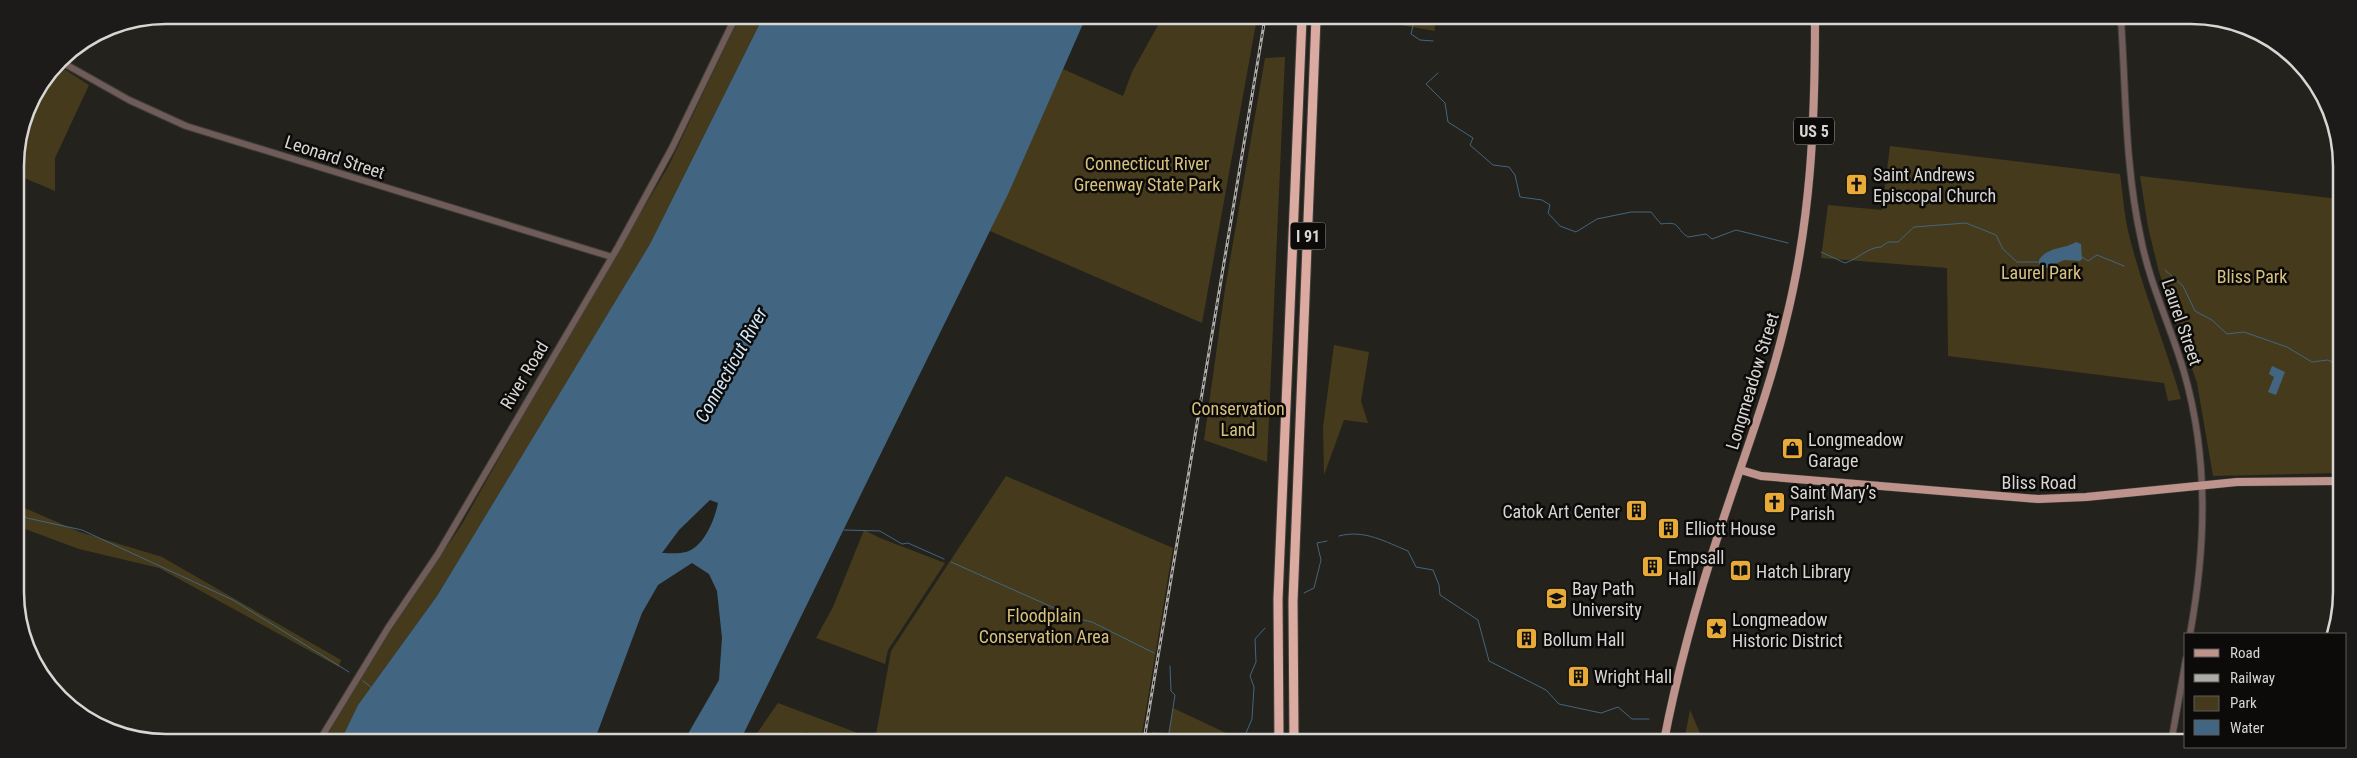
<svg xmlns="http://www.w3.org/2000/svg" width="2357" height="758" font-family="'Roboto Condensed',sans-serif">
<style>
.green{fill:#453b1c}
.water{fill:#426681;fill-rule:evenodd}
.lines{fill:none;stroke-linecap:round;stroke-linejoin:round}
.stream{stroke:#426681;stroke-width:1}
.minor-casing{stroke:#403f3a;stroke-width:8}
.major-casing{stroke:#403f3a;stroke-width:9}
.highway-casing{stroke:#403f3a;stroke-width:11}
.minor{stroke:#6f5b57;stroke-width:6}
.major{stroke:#bd938b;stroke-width:8}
.highway{stroke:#dbaaa0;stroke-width:9}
.rail-casing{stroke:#adaca8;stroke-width:3}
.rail{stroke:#0c0b09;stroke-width:1;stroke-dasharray:4;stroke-linecap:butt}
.labels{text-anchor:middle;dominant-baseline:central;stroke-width:5;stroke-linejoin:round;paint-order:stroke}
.shield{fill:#0c0b09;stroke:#9a9996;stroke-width:1}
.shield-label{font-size:16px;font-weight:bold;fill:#d7d6d3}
.street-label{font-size:18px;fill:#d7d6d3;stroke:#0c0b09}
.park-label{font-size:18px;fill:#d8c17d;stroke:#0c0b09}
.poi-label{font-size:18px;fill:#d7d6d3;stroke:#0c0b09;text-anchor:start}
.water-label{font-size:19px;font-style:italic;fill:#cfe6f9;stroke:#0c0b09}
.rim{fill:none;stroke:#d7d6d3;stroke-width:2.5}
</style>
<rect width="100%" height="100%" fill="#23221d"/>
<path class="green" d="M740,16L763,17L650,244L437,596L358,705L342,738H326L363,673L462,524L546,375L669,165Z
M1162,18H1257L1202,323L990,231L1063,69L1123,96L1132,72Z
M1400,18H1434L1435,31L1401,25Z
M1285,57L1267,462L1204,440L1225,289L1265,58Z
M56,64L89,85L55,158V191L15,174V156L27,108Z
M1890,146L2120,174C2123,194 2124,215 2129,235C2143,291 2165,344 2181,399L2168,401L2164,383L1948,356L1947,268L1821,258L1828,205L1882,210Z
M2140,176L2339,199L2338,473L2213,476L2197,383L2159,272L2148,227Z
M1334,345L1369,352L1361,401L1368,423L1344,420L1324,475L1323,427Z
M1006,476L1173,548L1141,740H875L891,651Z
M17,502L20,506L80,532L162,557L341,660L339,667L159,568L79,549L17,526Z
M864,530L880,538L945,563L888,650L885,664L816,638L833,607Z
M778,703L871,738V740L824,739L805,732L800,739H753Z
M1173,708L1241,740H1150L1152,732L1168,733Z
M1690,710L1704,742L1684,741Z"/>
<path class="water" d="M763,17H1086L1009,192L741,739H685L719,680L722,638L717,591L709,574L692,563L658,585L642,613L595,739L342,738L358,705L437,596L650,244ZM710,500L718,503C715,519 704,547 686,552C679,554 669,553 662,553L679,530Z
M2076,242L2081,244L2082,259L2080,261L2064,260L2047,268L2039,265V260C2048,246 2063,250 2076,242Z
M2272,366L2285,372L2276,395L2268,392L2274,377L2269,374Z"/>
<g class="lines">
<path class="stream" d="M1415,18L1411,34L1420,40L1433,41
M1438,73L1426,84L1445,103L1448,122L1473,138L1470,145L1493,165L1509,167L1515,175L1520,197L1542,200L1550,205L1548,213L1560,226L1576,232L1597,219L1631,212H1651L1661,224C1682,221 1674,228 1688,237L1706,234L1712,239L1736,230L1788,243
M1821,252L1845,263C1858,259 1868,247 1881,247L1888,242H1898L1914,227L1966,223L1996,235L2003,249L2017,262H2040
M2082,257L2088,261L2097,255L2124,266
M2165,270L2183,286L2195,311L2212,320L2227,334L2244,332L2287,347L2312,362L2328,360L2338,365
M17,510L27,518L82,530L233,600L349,672
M844,530L880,531L902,544L908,543L944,559
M1339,536C1364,529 1386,542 1408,551L1416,567L1433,570L1439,585L1440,595L1478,620L1489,661L1546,690L1559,704L1601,713L1618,707L1632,719H1649
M951,562L1079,619L1092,622L1154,653
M1304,593L1314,588L1321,560L1317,543L1327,541
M363,681L372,688
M1683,733L1687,741
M1168,740L1175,695L1171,691L1170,666
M1246,740V733L1252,719L1254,687L1250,676L1256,662L1255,639L1265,628"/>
<defs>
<path id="minor" d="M2121,20C2126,93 2125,167 2141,239C2150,285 2171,327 2184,372C2209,459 2206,546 2190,634
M58,60L129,100L186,126L612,257
M321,738L388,628L438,554L618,247L672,148L736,16
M2171,743L2186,659"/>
<path id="major" d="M1741,470L1761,476L2038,499L2086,497L2237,482L2338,481
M1664,741C1678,668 1698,597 1721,526C1743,458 1769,392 1785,324C1811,222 1815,123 1815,19"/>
<path id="highway" d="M1279,741L1278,599L1302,18
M1294,741L1293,601L1316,18"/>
</defs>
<use href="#minor" class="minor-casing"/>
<use href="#major" class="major-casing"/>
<use href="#highway" class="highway-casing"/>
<use href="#minor" class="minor"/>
<use href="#major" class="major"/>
<use href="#highway" class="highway"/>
<defs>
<path id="rail" d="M1144,740L1265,18"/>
</defs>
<use href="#rail" class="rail-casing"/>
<use href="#rail" class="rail"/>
</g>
<defs>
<symbol id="church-square" viewBox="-11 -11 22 22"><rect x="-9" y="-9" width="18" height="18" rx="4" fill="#e8ab37" stroke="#0c0b09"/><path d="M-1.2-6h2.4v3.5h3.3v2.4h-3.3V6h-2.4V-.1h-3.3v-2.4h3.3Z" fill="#111"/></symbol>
<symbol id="shop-square" viewBox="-11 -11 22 22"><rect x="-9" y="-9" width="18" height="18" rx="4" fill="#e8ab37" stroke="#0c0b09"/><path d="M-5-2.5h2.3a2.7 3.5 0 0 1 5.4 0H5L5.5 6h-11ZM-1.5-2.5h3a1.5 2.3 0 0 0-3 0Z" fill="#111"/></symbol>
<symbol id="building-square" viewBox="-11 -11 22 22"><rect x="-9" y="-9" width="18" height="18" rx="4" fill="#e8ab37" stroke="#0c0b09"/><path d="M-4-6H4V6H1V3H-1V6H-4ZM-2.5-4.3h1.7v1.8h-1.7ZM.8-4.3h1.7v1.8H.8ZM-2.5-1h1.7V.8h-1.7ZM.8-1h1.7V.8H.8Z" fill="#111"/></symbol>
<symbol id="library-square" viewBox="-11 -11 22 22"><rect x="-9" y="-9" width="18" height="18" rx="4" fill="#e8ab37" stroke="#0c0b09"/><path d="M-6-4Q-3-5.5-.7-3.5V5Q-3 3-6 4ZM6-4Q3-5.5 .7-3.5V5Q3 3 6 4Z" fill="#111"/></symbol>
<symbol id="university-square" viewBox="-11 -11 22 22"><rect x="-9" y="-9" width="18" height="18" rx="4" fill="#e8ab37" stroke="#0c0b09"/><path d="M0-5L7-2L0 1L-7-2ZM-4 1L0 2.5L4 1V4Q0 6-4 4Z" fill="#111"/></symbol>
<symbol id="sight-square" viewBox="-11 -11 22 22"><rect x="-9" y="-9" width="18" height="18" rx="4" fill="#e8ab37" stroke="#0c0b09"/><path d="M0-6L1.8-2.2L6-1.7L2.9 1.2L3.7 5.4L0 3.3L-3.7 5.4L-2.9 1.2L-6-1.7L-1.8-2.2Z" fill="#111"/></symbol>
</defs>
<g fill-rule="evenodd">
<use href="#church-square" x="1844" y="172" width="25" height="25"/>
<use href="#shop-square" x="1780" y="436" width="25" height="25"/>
<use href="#church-square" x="1762" y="490" width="25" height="25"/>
<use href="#building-square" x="1624" y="498" width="25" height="25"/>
<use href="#building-square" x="1656" y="516" width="25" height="25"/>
<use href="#building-square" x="1640" y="554" width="25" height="25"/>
<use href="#library-square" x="1728" y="558" width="25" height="25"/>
<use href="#university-square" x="1544" y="586" width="25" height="25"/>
<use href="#sight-square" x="1704" y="616" width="25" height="25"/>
<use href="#building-square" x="1514" y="626" width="25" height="25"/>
<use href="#building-square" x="1566" y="664" width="25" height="25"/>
</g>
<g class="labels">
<g class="shield">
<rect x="1794" y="117.5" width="40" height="27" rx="4"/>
<rect x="1290.5" y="222.5" width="35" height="27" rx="4"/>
</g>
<g class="shield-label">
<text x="1814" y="131">US 5</text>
<text x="1308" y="236">I 91</text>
</g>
<g class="street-label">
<text transform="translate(335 157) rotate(18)">Leonard Street</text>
<text transform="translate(2182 322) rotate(71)">Laurel Street</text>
<text transform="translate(524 375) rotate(-59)">River Road</text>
<text transform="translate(1752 381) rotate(-73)">Longmeadow Street</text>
<text x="2039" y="482">Bliss Road</text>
</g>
<g class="park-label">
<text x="1147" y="163">Connecticut River<tspan x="1147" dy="21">Greenway State Park</tspan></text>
<text x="2041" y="272">Laurel Park</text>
<text x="2252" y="276">Bliss Park</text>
<text x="1238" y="408">Conservation<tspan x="1238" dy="21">Land</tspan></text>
<text x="1044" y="615">Floodplain<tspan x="1044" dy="21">Conservation Area</tspan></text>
</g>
<g class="poi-label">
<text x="1873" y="174">Saint Andrews<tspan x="1873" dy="21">Episcopal Church</tspan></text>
<text x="1808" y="439">Longmeadow<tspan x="1808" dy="21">Garage</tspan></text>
<text x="1790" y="492">Saint Mary’s<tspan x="1790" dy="21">Parish</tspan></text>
<text x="1620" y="511" text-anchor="end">Catok Art Center</text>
<text x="1685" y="528">Elliott House</text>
<text x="1668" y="557">Empsall<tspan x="1668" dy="21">Hall</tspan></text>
<text x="1756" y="571">Hatch Library</text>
<text x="1572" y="588">Bay Path<tspan x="1572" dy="21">University</tspan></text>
<text x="1732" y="619">Longmeadow<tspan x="1732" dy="21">Historic District</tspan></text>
<text x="1543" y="639">Bollum Hall</text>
<text x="1594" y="676">Wright Hall</text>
</g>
<g class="water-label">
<text transform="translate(731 365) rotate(-61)">Connecticut River</text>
</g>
</g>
<path d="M0 0H2357V758H0ZM166 24H2191A142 142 0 0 1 2333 166V592A142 142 0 0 1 2191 734H166A142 142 0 0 1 24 592V166A142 142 0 0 1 166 24Z" fill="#1c1b19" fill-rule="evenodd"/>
<path class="rim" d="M166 24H2191A142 142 0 0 1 2333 166V592A142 142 0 0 1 2191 734H166A142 142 0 0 1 24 592V166A142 142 0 0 1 166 24Z"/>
<rect x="2184" y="633" width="162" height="115" fill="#0c0b09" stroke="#5d5c5a"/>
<rect x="2194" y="649" width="25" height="8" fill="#bd938b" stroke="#5d5c5a"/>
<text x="2230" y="658" font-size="15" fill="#d7d6d3">Road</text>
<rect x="2194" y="674" width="25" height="8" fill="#adaca8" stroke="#5d5c5a"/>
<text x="2230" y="683" font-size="15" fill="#d7d6d3">Railway</text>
<rect x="2194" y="696" width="25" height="15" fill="#453b1c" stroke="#5d5c5a"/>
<text x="2230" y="708" font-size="15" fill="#d7d6d3">Park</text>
<rect x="2194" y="720" width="25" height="15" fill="#426681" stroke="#5d5c5a"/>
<text x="2230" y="733" font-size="15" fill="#d7d6d3">Water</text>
</svg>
